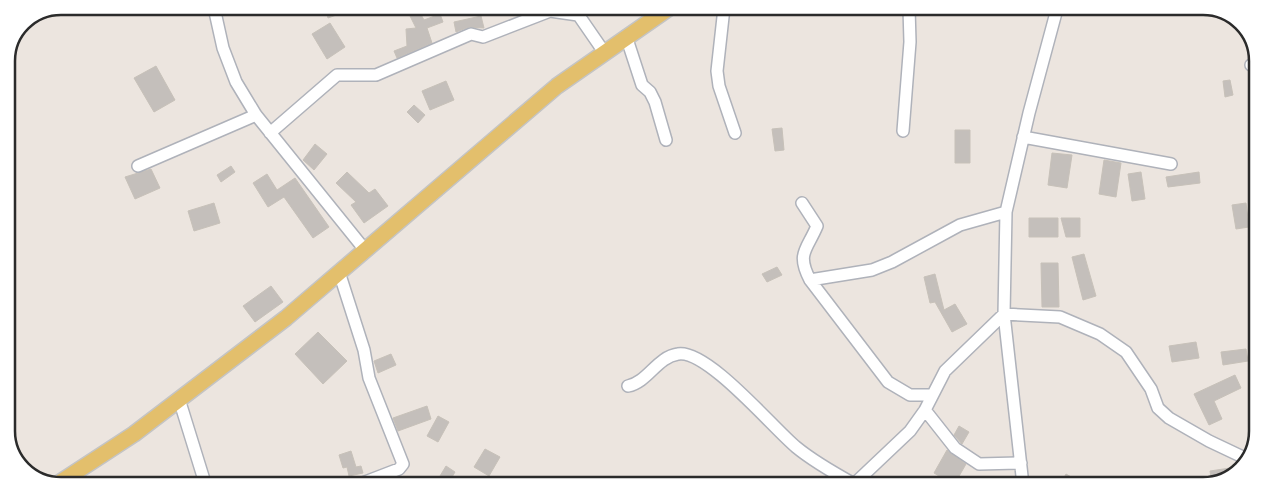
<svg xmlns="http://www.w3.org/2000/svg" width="1264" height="492" font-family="Poppins,sans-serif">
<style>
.building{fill:#c4bfbb;stroke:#c7c1b9}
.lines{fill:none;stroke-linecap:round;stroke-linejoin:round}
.minor-casing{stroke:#afb2ba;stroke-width:14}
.major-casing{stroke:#c4c4c4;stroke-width:18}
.minor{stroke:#fff;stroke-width:11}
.major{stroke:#e3bf6c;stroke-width:15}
.rim{fill:none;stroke:#2b2b2b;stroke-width:2.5}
</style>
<rect width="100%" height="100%" fill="#ece5df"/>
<path class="building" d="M325,7H356V8L328,18Z
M418,9L424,20L440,14L443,22L427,28L432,43L397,58L394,51L407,46L406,29L416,28L409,14Z
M481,16L484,28L469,27L456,32L454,22Z
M330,23L345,47L327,59L312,34Z
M156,66L175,100L154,112L134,78Z
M1230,80L1233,95L1225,97L1223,81Z
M446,81L454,100L430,110L422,91Z
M414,105L425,115L418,123L407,112Z
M782,128L784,150L775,151L772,129Z
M955,130H970V163H955Z
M315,144L327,154L314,170L303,160Z
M1052,153L1072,155L1067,188L1048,185Z
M1104,160L1121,163L1116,197L1099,194Z
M231,166L235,172L221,182L217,175Z
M151,169L160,188L135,199L125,177Z
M347,172L369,193L375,189L388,206L364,223L351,205L356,202L336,183Z
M1141,172L1145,199L1132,201L1128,174Z
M1199,172L1200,183L1168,187L1166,177Z
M267,174L277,190L295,178L329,227L313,238L284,197L268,207L253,183Z
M214,203L220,223L194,231L188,211Z
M1246,203L1249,227L1236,229L1232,205Z
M1029,218H1058V237H1029Z
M1061,218H1080V237H1066Z
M1084,254L1096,296L1083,300L1072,257Z
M1041,263H1058L1059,307H1042Z
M777,267L782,275L767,282L762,274Z
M935,274L944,310L955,304L967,324L952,332L935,302L930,303L924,277Z
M271,286L283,302L255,322L243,306Z
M318,332L347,361L323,384L295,354Z
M1196,342L1199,358L1172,362L1169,346Z
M1246,349L1248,361L1223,365L1221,352Z
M391,354L396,365L378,373L374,361Z
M1235,375L1241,388L1214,401L1222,419L1209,425L1194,394Z
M427,406L431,419L398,431L393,418Z
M438,416L449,422L438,442L427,436Z
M959,426L969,432L962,444L954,435Z
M485,449L500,457L489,476L474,467Z
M947,450L966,464L954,485L934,473Z
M351,451L356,467L361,466L363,473L349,476L347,467L343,468L339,455Z
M446,466L455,472L448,484H441L437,481Z
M1230,468L1231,477L1212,483L1210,471Z
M1066,474L1085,485H1060Z"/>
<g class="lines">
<defs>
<path id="minor" d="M217,7L215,12L223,48L236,82L256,115L365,250
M724,8L717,71L719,86L735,133
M575,10L604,52
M626,36L642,85L650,92L655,102L666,140
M1251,65H1258
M903,131L910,42L909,8
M270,133L337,75H376L471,34L483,37L550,11L578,15
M1023,137L1171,164
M138,166L256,115
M802,203L817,226C807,250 796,253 810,280L888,382L910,395H932
M339,272L364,350L369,378L403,464L399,469L360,484
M810,280L872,270L892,262L960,225L1006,212
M628,386C648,382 657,357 678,354C707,349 773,428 796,447C813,461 834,473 854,484
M179,399L205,483
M925,410L955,448L979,464L1021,463
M853,485L910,431L925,410L945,371L1004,314L1060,317L1100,334L1126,352L1151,389L1158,408L1169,418L1209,441L1247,459
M1023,485L1004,314L1006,212L1029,113L1057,9"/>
<path id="major" d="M59,483L134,434L286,318L557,86L669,8"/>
</defs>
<use href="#minor" class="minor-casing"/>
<use href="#major" class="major-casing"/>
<use href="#minor" class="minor"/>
<use href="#major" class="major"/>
</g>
<path d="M0 0H1264V492H0ZM61 15H1203A46 46 0 0 1 1249 61V431A46 46 0 0 1 1203 477H61A46 46 0 0 1 15 431V61A46 46 0 0 1 61 15Z" fill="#fff" fill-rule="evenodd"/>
<path class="rim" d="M61 15H1203A46 46 0 0 1 1249 61V431A46 46 0 0 1 1203 477H61A46 46 0 0 1 15 431V61A46 46 0 0 1 61 15Z"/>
</svg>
